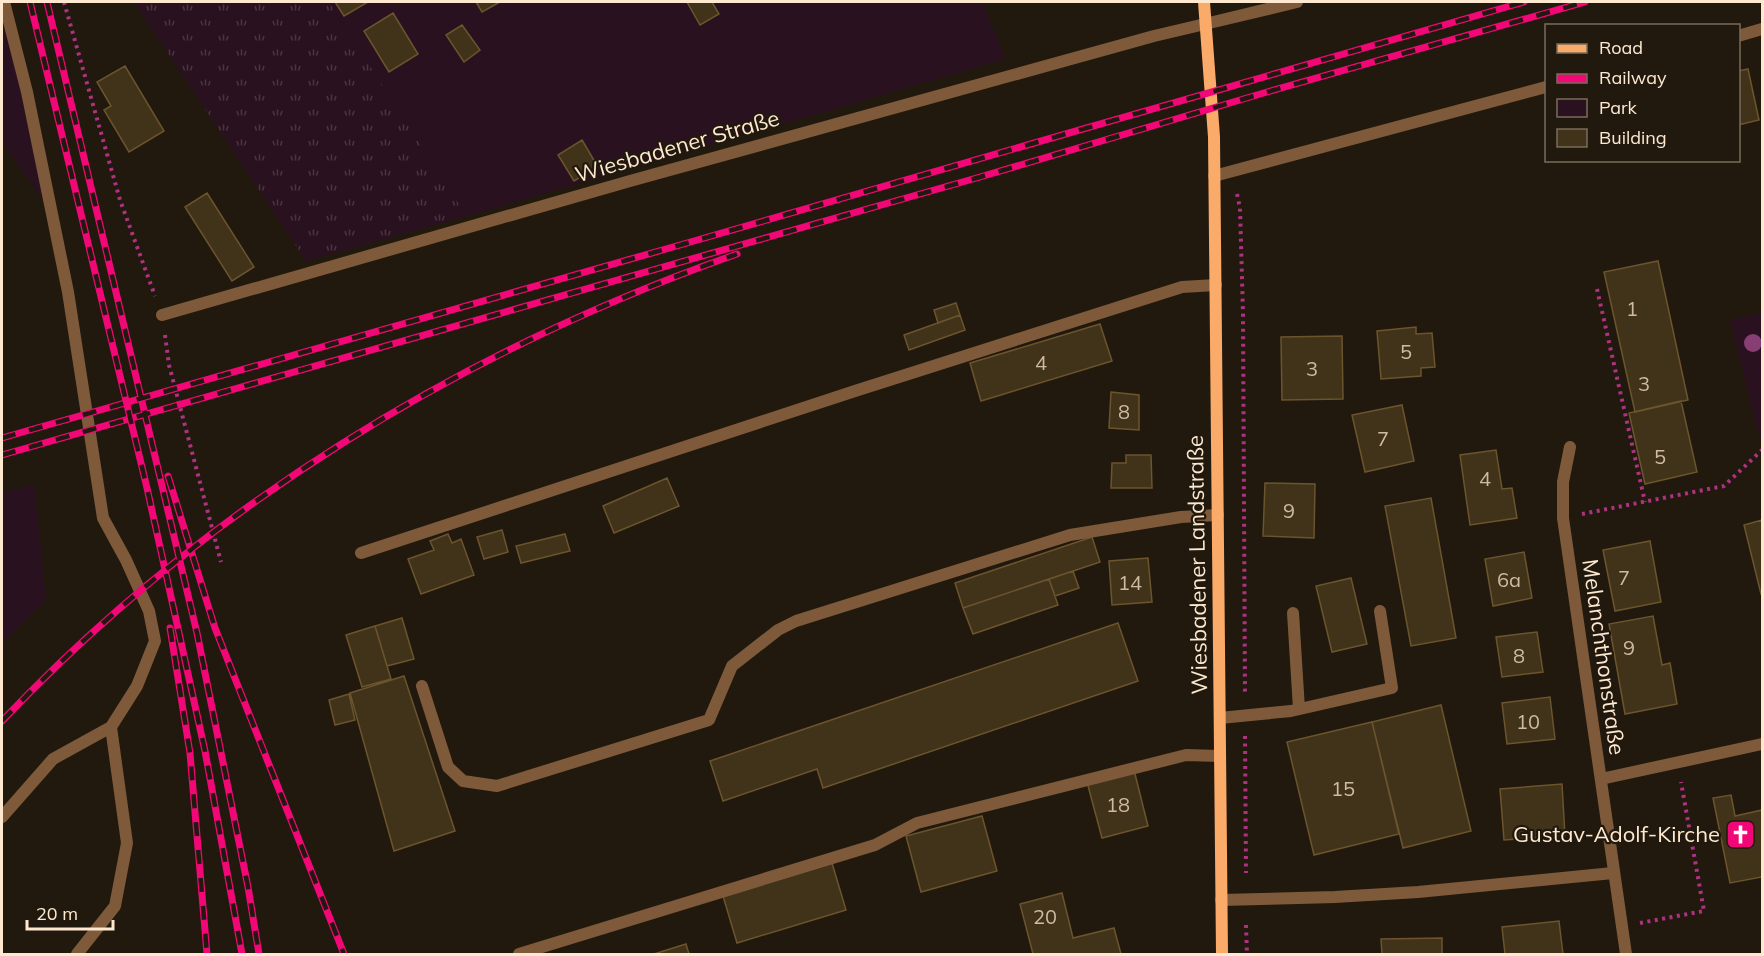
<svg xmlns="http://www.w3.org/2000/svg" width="1764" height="956" font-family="Mulish,sans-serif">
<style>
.grass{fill:url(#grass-tufts)}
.green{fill:#2a1120}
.building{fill:#41331a;stroke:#6c542d;stroke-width:1.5}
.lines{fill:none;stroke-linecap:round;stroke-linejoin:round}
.path{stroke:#af3281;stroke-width:4;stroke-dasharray:3 4.5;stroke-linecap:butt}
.lane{stroke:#7e5a3a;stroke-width:12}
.street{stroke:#7e5a3a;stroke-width:12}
.secondary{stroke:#faaa69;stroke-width:12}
.rail-casing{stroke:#f10776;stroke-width:7}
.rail{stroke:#21190e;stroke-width:4.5;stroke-dasharray:14;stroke-linecap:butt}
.tree{fill:#873e73}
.labels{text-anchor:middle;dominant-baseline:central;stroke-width:4.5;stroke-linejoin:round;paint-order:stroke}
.number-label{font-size:20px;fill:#cfbba2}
.street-label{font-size:22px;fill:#fee8cf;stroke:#21190e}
.poi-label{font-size:22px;fill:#fee8cf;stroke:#21190e;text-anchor:end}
</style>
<defs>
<pattern id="grass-tufts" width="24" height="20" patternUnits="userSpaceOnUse" patternTransform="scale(1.5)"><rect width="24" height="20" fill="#2a1120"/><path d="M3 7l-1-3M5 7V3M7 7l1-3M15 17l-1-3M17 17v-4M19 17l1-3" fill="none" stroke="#4a343f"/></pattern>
</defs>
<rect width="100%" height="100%" fill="#21190e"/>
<path class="grass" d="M134,2H329L467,216L306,261Z"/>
<path class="green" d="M329,2H983L1005,59L467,216Z
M2,13L49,208L2,142Z
M1762,313V448L1730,320Z
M34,484L46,599L2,645V493Z"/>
<path class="building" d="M335,2H368L344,16Z
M476,2H500L482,12Z
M687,2H712L719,14L700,25Z
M393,13L418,54L389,72L364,31Z
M462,25L480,50L464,62L446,35Z
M125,66L164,131L129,152L104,110L111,106L97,82Z
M1748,69L1759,120L1738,125V71Z
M582,140L598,167L574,181L558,155Z
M207,193L254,267L232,281L185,207Z
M1658,261L1688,400L1635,412L1604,272Z
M956,303L960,315L938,323L934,310Z
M960,315L965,330L909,350L904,335Z
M1100,324L1112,361L981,401L970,363Z
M1416,327V334L1432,333L1435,367L1421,368V376L1381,379L1377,331Z
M1342,336L1343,399L1282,400L1281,337Z
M1111,392L1139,395V430L1109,428Z
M1681,401L1697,472L1645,484L1629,413Z
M1402,405L1414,461L1365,472L1352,415Z
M1496,450L1502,489L1512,488L1517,518L1470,525L1460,455Z
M1126,455H1151L1152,488H1111L1112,463H1126Z
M667,478L679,506L614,533L603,506Z
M1265,483L1315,484L1314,538L1263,536Z
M1431,498L1456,638L1411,646L1385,506Z
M1762,520V594H1761L1744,525Z
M502,530L508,552L484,559L477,537Z
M448,534L452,543L461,539L474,575L421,594L408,559L434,550L430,541Z
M565,534L570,551L521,563L516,546Z
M1092,537L1100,562L963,608L955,583Z
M1650,541L1661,602L1615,611L1603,550Z
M1524,552L1532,598L1493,606L1485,559Z
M1148,558L1152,602L1112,605L1109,561Z
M1073,571L1079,588L1055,596L1049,579Z
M1351,578L1367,644L1332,652L1316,586Z
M1049,579L1058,605L973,634L963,608Z
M1653,616L1662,665L1670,663L1677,704L1625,714L1609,624Z
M402,618L414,659L387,666L375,626Z
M1118,623L1138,681L823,788L817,769L723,801L710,761Z
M375,626L391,679L362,687L346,635Z
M1537,632L1543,672L1502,677L1496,637Z
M404,676L455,831L394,851L350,693Z
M349,694L355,720L335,725L329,700Z
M1550,697L1555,739L1507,744L1502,703Z
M1441,705L1471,831L1403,848L1372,722Z
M1372,722L1399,834L1314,855L1287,742Z
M1134,770L1148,826L1102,838L1087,782Z
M1562,784L1565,836L1504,840L1500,789Z
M1731,795L1735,816L1762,810V877L1730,883L1713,798Z
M982,816L997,871L921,892L906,836Z
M832,863L846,910L737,943L723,896Z
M1062,893L1073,938L1114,928L1121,954H1033L1020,904Z
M1559,921L1563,954H1505L1502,927Z
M1442,938V954H1382L1381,939Z
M686,944L689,954H654Z"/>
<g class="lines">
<path class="path" d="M64,2L120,200L155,296
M1237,194L1240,208L1243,314L1245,696
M1597,289L1645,502
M165,335L169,365L221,562
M1582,514L1724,486L1762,450
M1245,736L1246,873
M1640,923L1704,911L1681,782
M1246,925L1247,954"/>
<path class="lane" d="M1205,24L1297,2
M361,553L855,391L1182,287L1216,285
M1293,613L1299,709
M422,686L448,767L463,781L497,786L709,720L732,666L778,630L796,621L1070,535L1181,517L1218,515
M1220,718L1291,711L1392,688L1380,611
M2,817L53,759L111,727L137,686L155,641L149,611L126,560L103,518L68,292L27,92L4,2
M77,954L115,906L127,843L111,727
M519,954L875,845L917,823L1186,755L1220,756"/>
<path class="street" d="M1738,36L1762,29
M1214,176L1546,87
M162,315L630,181L1154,36L1205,24
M1570,447L1563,482V518L1626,954
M1601,779L1762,744
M1221,900L1335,897L1418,892L1613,873"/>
<path class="secondary" d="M1204,2L1214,137L1222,954"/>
<defs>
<path id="rail" d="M30,2L147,488L205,751L242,954
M47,2L197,633L248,887L259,954
M2,438L680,245L1524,2
M2,455L980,177L1267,92L1585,2
M168,476L215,628L344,954
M170,628L190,753L207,954
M2,721C204,508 460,351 737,254"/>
</defs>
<use href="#rail" class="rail-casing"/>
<use href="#rail" class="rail"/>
</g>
<circle class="tree" cx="1753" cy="343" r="9"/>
<defs>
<symbol id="church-square" viewBox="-11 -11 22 22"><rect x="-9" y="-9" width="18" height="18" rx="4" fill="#f10776" stroke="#21190e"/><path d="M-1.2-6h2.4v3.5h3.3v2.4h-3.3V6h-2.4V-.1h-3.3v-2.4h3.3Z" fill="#fff"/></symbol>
</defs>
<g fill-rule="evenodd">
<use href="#church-square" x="1724" y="818" width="33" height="33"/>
</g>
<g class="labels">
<g class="number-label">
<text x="1632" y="308">1</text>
<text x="1406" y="351">5</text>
<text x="1041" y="362">4</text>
<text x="1312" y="368">3</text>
<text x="1644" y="383">3</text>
<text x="1124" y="411">8</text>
<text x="1383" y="438">7</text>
<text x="1660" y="456">5</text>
<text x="1485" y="478">4</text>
<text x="1289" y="510">9</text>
<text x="1624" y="577">7</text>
<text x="1509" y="579">6a</text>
<text x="1130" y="582">14</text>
<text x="1629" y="647">9</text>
<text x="1519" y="655">8</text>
<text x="1528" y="721">10</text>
<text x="1343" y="788">15</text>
<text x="1118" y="804">18</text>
<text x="1045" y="916">20</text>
</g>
<g class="street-label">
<text transform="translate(677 146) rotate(-16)">Wiesbadener Straße</text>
<text transform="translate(1197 565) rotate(-91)">Wiesbadener Landstraße</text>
<text transform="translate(1604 657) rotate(82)">Melanchthonstraße</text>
</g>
<g class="poi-label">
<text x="1720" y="834">Gustav-Adolf-Kirche</text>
</g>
</g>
<rect width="1764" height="956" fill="none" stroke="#fee8cf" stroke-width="6"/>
<rect x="1545" y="24" width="195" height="138" fill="#21190e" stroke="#796c5b" stroke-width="1.5"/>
<rect x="1557" y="44" width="30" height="9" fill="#faaa69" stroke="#796c5b" stroke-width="1.5"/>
<text x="1599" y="54" font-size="18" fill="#fee8cf">Road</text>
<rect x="1557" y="74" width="30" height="9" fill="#f10776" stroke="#796c5b" stroke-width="1.5"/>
<text x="1599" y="84" font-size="18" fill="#fee8cf">Railway</text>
<rect x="1557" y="99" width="30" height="18" fill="#2a1120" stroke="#796c5b" stroke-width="1.5"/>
<text x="1599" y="114" font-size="18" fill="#fee8cf">Park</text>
<rect x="1557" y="129" width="30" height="18" fill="#41331a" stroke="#796c5b" stroke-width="1.5"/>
<text x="1599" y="144" font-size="18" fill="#fee8cf">Building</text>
<path d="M27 920v9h86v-9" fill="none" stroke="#fee8cf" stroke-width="3"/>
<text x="36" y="920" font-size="18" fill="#fee8cf" stroke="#21190e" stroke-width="4.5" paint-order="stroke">20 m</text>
</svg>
